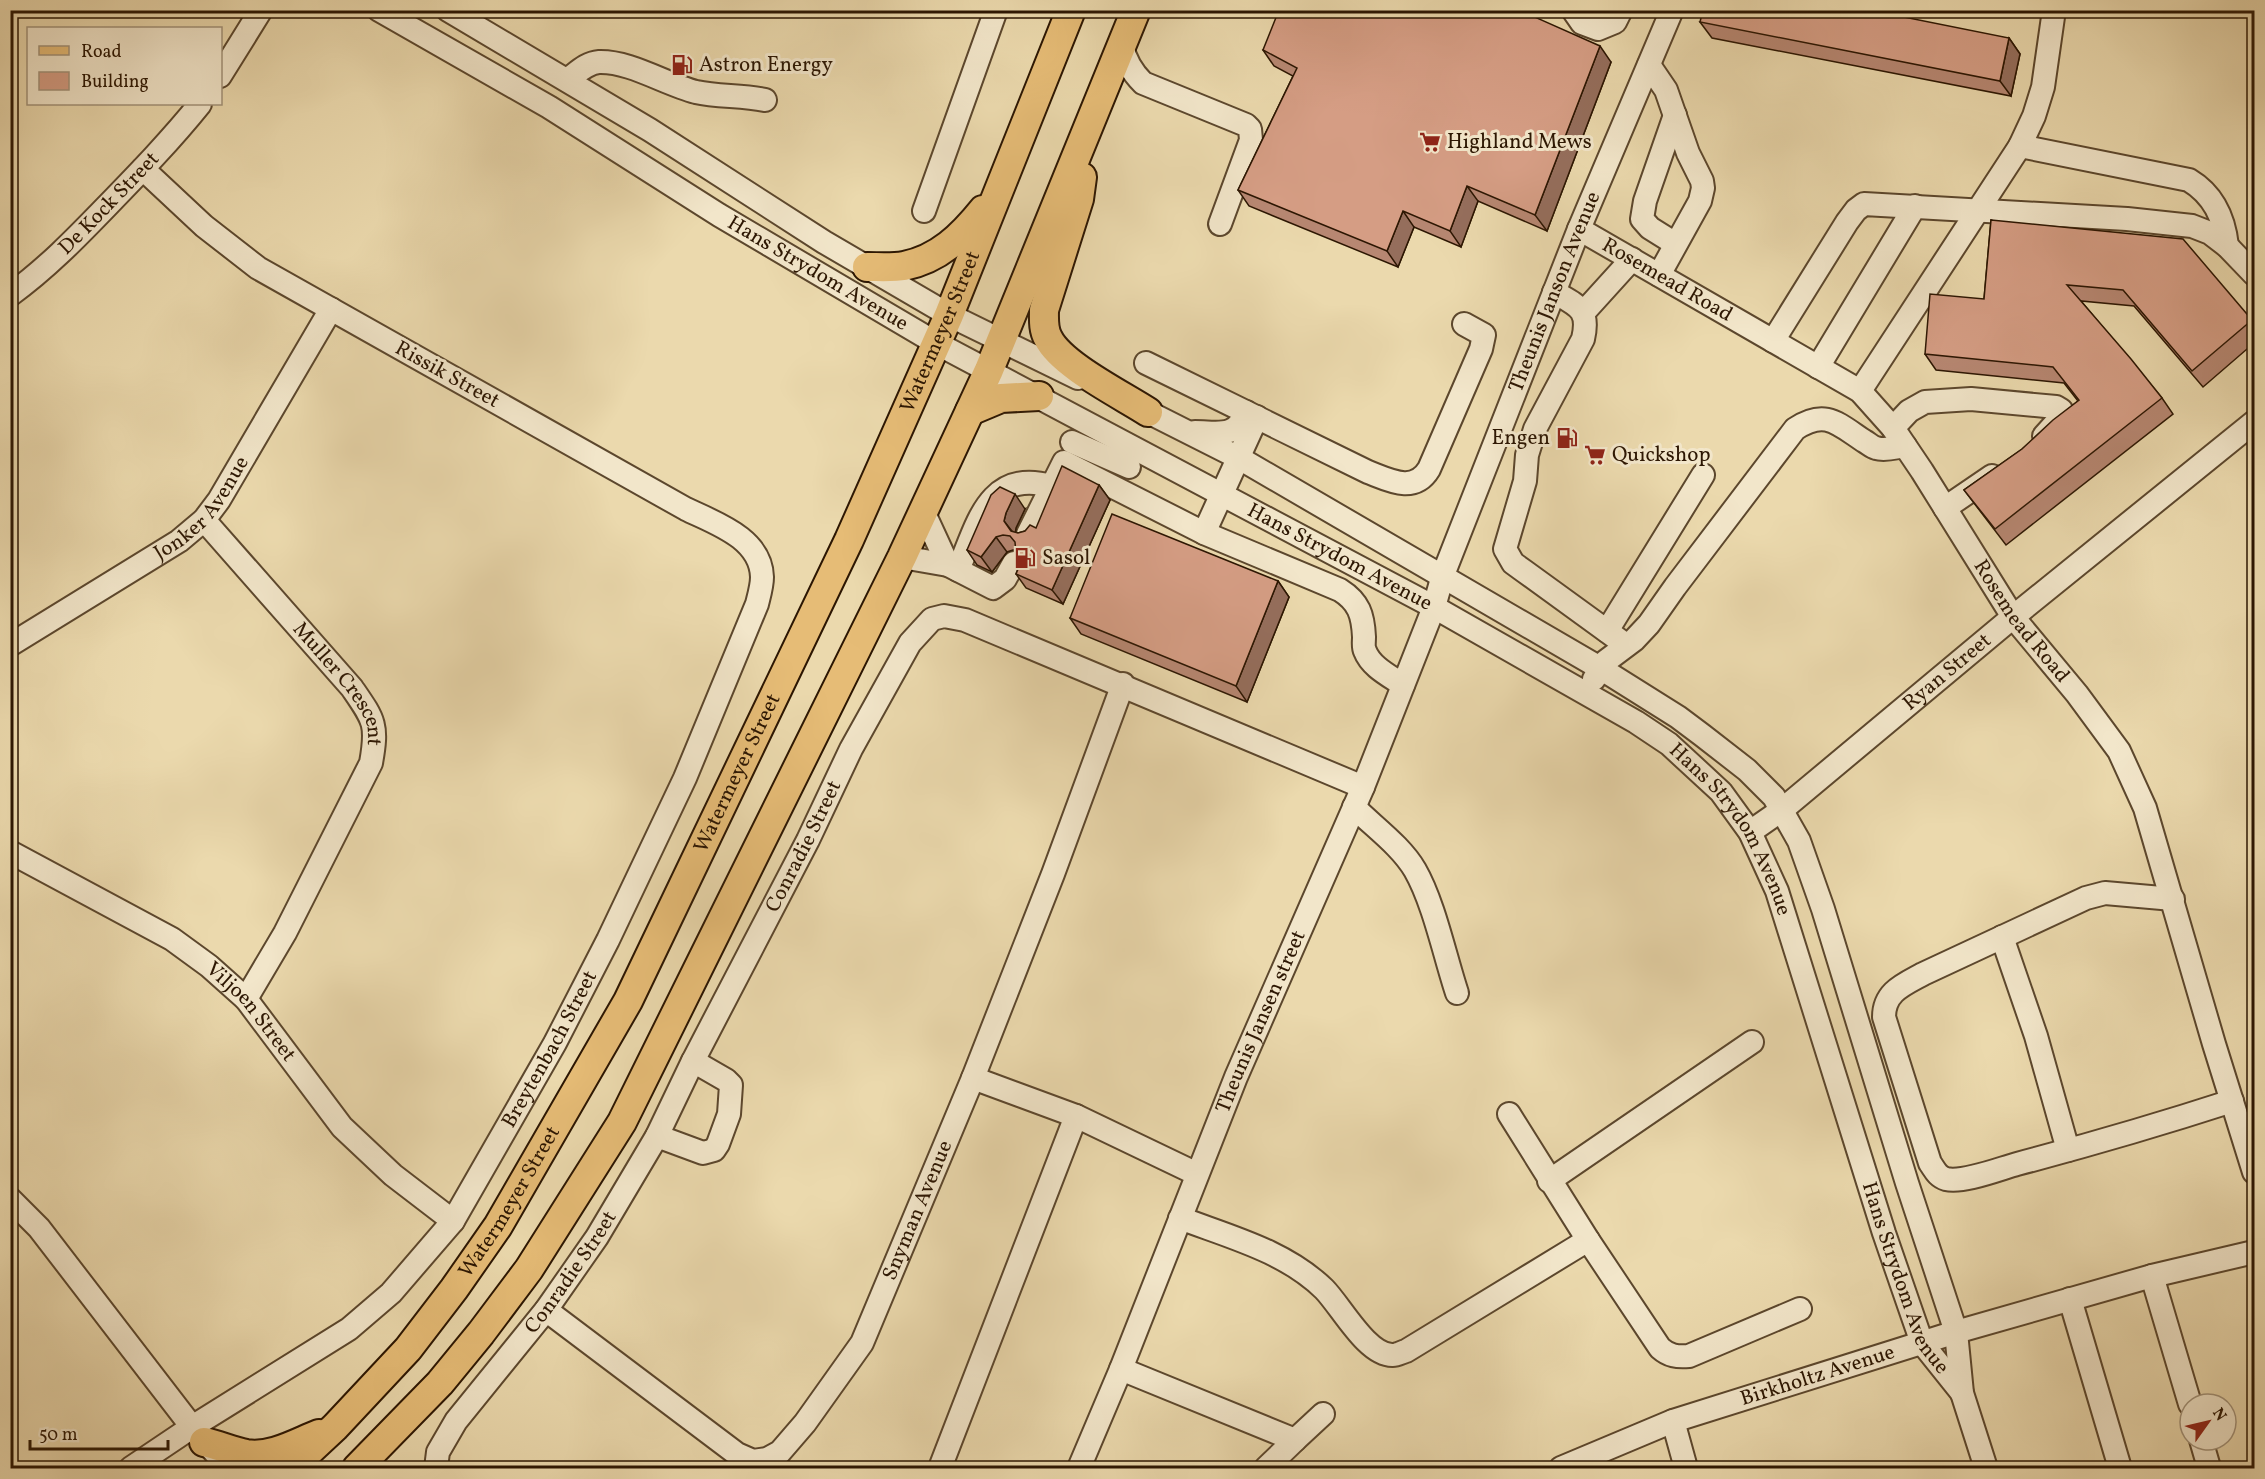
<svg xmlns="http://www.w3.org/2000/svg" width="2265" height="1479" font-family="Vollkorn,serif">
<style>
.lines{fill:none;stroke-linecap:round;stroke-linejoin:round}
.minor-casing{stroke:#5c472d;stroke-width:26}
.major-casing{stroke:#2c1602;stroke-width:32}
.minor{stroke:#f2e6ca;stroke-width:22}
.major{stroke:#e6bc76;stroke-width:28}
.wall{fill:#b78772;stroke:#2c1602;stroke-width:1.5}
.shaded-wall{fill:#956e5c;stroke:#2c1602;stroke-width:1.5}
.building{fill:#d59d84;stroke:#2c1602;stroke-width:1.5}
.labels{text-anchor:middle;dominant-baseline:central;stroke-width:6;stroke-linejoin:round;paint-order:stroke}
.poi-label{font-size:21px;fill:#2c1602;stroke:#f2e6ca;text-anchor:start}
.street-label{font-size:21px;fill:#2c1602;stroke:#f2e6ca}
</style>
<rect width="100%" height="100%" fill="#ebd9ad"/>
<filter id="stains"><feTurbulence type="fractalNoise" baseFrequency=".00333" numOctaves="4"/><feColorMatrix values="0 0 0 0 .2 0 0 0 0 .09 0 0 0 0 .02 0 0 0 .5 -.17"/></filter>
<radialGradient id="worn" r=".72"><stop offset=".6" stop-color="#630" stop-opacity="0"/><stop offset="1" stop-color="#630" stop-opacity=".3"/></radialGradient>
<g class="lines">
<defs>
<g id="minor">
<path id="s1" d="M379,10L549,107L719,215L936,343L1434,607L1636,722L1669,744L1721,792L1750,832L1777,891L1884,1233L1922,1343L1962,1393"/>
<path d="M448,10L650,130L824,242L949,315L1078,378"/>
<path d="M1573,10L1582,23L1598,29L1615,22L1621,10"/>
<path d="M1122,45C1125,61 1132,72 1143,83L1246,125L1250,129L1251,140L1220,224"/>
<path d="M1649,65L1666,90L1688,153L1702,181L1703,188L1700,201L1659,275"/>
<path d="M220,76L261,10"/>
<path d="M567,80C577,73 586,63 599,62C630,61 665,84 696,92C718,97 742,95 765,100"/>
<path d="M2020,146L2189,180C2214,195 2224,218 2227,246"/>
<path d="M924,211L996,10"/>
<path id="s2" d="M1579,229L1860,391L1893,428L1922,471L2013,617L2077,694L2119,751L2145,808L2214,1044L2254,1172"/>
<path d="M1674,243L1650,228L1642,219L1645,201L1675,115"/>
<path d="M1554,292C1578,306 1590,309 1583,339L1535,429L1527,455L1525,481L1505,549L1513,563L1524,571L1626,645"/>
<path id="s3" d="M10,295C46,269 76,238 106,207C139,173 171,140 200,104"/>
<path d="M1584,312L1632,259"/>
<path d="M1773,341L1847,222L1856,210L1864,204L2127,219L2192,226L2210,233L2227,246L2254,274"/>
<path d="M1146,363L1368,472C1389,480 1414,494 1429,469L1481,349L1484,335L1464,324"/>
<path d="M1818,367L1915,206"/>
<path d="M1860,391L2020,146L2034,116L2043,87L2054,10"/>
<path d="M1132,404L1239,458L1600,668L1678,717L1702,735L1747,770L1774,797L1799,841L1823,909L1907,1183L1956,1332L1962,1393L1986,1468"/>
<path d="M1893,428L1909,411L1925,402L1971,399L2056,407L2061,410L2062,416L2044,436"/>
<path d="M1195,432C1218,432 1236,439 1246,412"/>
<path d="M1072,442L1129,467"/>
<path d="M1945,508L1992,476"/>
<path d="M923,511L948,565"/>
<path id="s4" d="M204,520L352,688C374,720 378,724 371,763L285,933L246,999"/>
<path d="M1204,533L1257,417"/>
<path d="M1028,534L1064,462L1204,533L1340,590C1359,602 1363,615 1364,637C1364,642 1363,647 1365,651C1371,667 1390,676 1403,685"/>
<path d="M902,557L948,565L993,588L1005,579L1014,563"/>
<path d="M958,570C977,526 988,468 1051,486"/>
<path d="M1607,631L1703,475"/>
<path id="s5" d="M10,645L179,541L204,520L219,500L331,309"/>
<path d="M1594,679L1606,661L1634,640L1649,624L1675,587L1795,429C1825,409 1837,423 1864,441C1868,443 1872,447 1876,448C1886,451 1896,447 1905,446"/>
<path d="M1354,807C1374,827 1401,846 1415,870C1434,903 1445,957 1457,993"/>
<path id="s6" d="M1750,832L1783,809L2013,617L2254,422"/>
<path id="s7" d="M10,852L172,939L209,966L246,999L342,1127L393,1175L453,1221"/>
<path d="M2173,899L2105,893L2086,898L1923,974C1903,985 1884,992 1884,1017L1930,1163C1935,1170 1937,1176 1946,1179C1964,1183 1999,1169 2017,1164C2089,1145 2161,1124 2232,1101"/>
<path d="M2002,937L2036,1036L2068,1150"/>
<path d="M973,1078L1076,1116L1197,1174"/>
<path d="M1509,1114L1588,1240"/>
<path d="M657,1136L703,1153L714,1150L718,1144L729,1114L731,1085L726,1080L693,1061"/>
<path d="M1549,1181L1752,1042"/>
<path d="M10,1199L39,1228L192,1427L229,1468"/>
<path d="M1180,1218C1230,1237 1285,1251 1324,1289C1341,1306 1367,1356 1393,1355C1397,1355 1402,1352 1406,1351L1588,1240L1660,1348C1669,1356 1677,1357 1689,1356L1800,1309"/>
<path d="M2152,1276L2190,1404"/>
<path d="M2070,1299L2120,1468"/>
<path id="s8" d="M546,1310L737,1454L753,1461L767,1459L780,1452L805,1423L862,1343L973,1078L1053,874L1123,684"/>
<path d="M1121,1369L1295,1440L1323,1414"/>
<path d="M1673,1421L1686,1468"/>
<path d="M2201,1440L2208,1464"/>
<path id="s9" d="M131,1468L192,1427L349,1329L391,1293L453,1221L555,1043L608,940L685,778L757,604C759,596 762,586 762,577C761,538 715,523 686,509L258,268L204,226L143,169"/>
<path id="s10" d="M436,1468L438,1452L456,1421L546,1310L597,1237L657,1136L693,1061L808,840L851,749L910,643L932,619L944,616L965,620L1363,787"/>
<path d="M940,1468L1076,1116"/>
<path id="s11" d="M1079,1468L1121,1369L1236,1077L1363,787L1434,607L1443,575L1579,229L1672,10"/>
<path d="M1266,1468L1295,1440"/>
<path id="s12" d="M1561,1468L1673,1421L1956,1332L2152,1276L2254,1252"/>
</g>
<g id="major">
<path d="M1082,177L1079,199L1044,310C1044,319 1043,329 1048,338C1061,365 1122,395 1148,412"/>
<path d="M867,267C879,267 893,268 904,266C939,259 962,236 983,210"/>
<path d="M970,411L1001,398L1039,396"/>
<path d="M204,1442C218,1445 232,1451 246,1454C272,1458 296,1443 319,1434"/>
<path id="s13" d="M291,1468L335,1427L408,1349L454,1289L498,1226L628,1001L849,540L949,315L1071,10"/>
<path d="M357,1468L440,1383L481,1333L529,1269L622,1122L902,557L989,370L1136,10"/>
</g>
</defs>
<use href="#minor" class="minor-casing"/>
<use href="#major" class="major-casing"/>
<use href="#minor" class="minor"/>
<use href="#major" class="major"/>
</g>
<path class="wall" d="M1525,13L1611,62L1547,231L1478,201L1461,247L1414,227L1398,267L1249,206L1238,190L1293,76L1274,66L1263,50Z
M1700,22L2009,38L2020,54L2011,96L1712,38Z
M1991,220L2252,320L2254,323V343L2203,387L2134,306L2081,301L2162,398L2173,414L2006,545L1964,490L2022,449L2078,401L2064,383L1936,370L1925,354L1984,299Z
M1099,485L1110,500L1063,604L1026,588L1016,574L1021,561L1016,553V550H1013L1007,552L992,572L977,565L967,550L1025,509L1016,528L1015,532L1018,533L1036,528Z
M1278,581L1289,597L1247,702L1081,634L1070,618Z"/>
<path class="shaded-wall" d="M2009,38L2020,54L2011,96L2000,81Z
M1600,46L1611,62L1547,231L1535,215Z
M1467,186L1478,201L1461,247L1450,231Z
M1403,211L1414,227L1398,267L1387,251Z
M1099,485L1110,500L1063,604L1052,590Z
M1015,494L1025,509L1016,528L1015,535L1004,521L1006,513Z
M996,537L1007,552L992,572L981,557Z
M1278,581L1289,597L1247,702L1236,686Z"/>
<path class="building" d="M1279,10H1519L1600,46L1535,215L1467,186L1450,231L1403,211L1387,251L1238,190L1297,68L1263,50Z
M1703,10H1869L2009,38L2000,81L1700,22Z
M1991,220L2183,239L2252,320L2192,371L2123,290L2067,285L2131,359L2162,398L1995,529L1964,490L2022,449L2053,420L2079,400L2053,367L1925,354L1930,294L1984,299Z
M1062,466L1099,485L1052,590L1016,574L1023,557L1016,553L1015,542L1010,536L1003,535L996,537L981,557L967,550L991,495L1000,487L1015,494L1006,513L1004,521L1011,531L1018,533L1025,531L1030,525L1036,528Z
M1112,514L1278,581L1236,686L1070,618Z"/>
<defs>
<symbol id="fuel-bare" viewBox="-9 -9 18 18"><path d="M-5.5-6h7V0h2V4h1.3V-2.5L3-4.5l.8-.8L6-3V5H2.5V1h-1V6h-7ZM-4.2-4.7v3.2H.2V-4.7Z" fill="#8f2418" stroke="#f2e6ca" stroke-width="2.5" paint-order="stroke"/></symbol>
<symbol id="supermarket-bare" viewBox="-9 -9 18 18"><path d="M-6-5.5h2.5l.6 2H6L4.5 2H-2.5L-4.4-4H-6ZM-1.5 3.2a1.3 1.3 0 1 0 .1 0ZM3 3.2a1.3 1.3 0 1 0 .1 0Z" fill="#8f2418" stroke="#f2e6ca" stroke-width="2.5" paint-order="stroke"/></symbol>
</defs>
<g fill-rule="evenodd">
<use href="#fuel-bare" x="667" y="50" width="30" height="30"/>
<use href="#supermarket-bare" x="1415" y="127" width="30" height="30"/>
<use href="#fuel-bare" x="1552" y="423" width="30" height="30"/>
<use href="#supermarket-bare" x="1580" y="440" width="30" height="30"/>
<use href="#fuel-bare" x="1010" y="543" width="30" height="30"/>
</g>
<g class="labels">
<g class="poi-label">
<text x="699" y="65">Astron Energy</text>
<text x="1447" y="142">Highland Mews</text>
<text x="1550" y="438" text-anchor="end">Engen</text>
<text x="1612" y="455">Quickshop</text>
<text x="1042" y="558">Sasol</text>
</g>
<g class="street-label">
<text stroke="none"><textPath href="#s3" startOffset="135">De Kock Street</textPath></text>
<text stroke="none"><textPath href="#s1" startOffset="512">Hans Strydom Avenue</textPath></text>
<text stroke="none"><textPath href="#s2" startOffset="102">Rosemead Road</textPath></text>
<text stroke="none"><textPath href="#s11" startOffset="1269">Theunis Janson Avenue</textPath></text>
<text stroke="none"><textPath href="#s13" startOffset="1318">Watermeyer Street</textPath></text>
<text transform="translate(447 375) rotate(29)">Rissik Street</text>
<text stroke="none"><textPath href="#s5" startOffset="238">Jonker Avenue</textPath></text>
<text stroke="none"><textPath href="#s1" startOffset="1106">Hans Strydom Avenue</textPath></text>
<text stroke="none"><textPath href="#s2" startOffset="606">Rosemead Road</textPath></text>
<text stroke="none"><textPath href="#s6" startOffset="254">Ryan Street</textPath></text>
<text stroke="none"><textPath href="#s4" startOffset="214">Muller Crescent</textPath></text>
<text stroke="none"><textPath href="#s13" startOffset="832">Watermeyer Street</textPath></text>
<text stroke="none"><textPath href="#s1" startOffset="1592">Hans Strydom Avenue</textPath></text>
<text stroke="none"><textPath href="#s10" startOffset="726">Conradie Street</textPath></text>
<text stroke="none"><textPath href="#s7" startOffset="292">Viljoen Street</textPath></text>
<text stroke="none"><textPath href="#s11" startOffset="482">Theunis Jansen street</textPath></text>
<text stroke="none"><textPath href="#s9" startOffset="606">Breytenbach Street</textPath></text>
<text stroke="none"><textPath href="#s13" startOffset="346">Watermeyer Street</textPath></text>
<text stroke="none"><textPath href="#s8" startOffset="566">Snyman Avenue</textPath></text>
<text stroke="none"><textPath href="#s10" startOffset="240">Conradie Street</textPath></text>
<text stroke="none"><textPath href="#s1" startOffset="2078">Hans Strydom Avenue</textPath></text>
<text stroke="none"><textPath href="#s12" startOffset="273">Birkholtz Avenue</textPath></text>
</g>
</g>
<rect width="2265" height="1479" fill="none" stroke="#ebd9ad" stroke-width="36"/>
<rect x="12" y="12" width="2241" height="1455" fill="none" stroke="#2c1602" stroke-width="3"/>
<rect x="18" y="18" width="2229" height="1443" fill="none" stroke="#2c1602" stroke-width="1.5"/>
<rect x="27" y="27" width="195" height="78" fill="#f2e6ca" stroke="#a3937a" stroke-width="1.5"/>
<rect x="39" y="46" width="30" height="9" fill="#e6bc76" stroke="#a3937a" stroke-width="1.5"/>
<text x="81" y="57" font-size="18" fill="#2c1602">Road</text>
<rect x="39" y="72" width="30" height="18" fill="#d59d84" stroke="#a3937a" stroke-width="1.5"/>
<text x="81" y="87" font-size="18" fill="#2c1602">Building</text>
<g transform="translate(2208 1422) rotate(56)"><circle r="28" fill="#f2e6ca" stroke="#a3937a" stroke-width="1.5"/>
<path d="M0-4.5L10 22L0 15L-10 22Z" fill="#8f2418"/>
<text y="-9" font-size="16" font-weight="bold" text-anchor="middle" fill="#2c1602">N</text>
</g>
<path d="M30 1440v9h138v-9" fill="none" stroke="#2c1602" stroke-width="3"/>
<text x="39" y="1440" font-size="18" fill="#2c1602" stroke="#f2e6ca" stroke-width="4.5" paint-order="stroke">50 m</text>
<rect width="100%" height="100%" filter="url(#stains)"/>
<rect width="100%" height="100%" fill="url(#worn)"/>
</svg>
